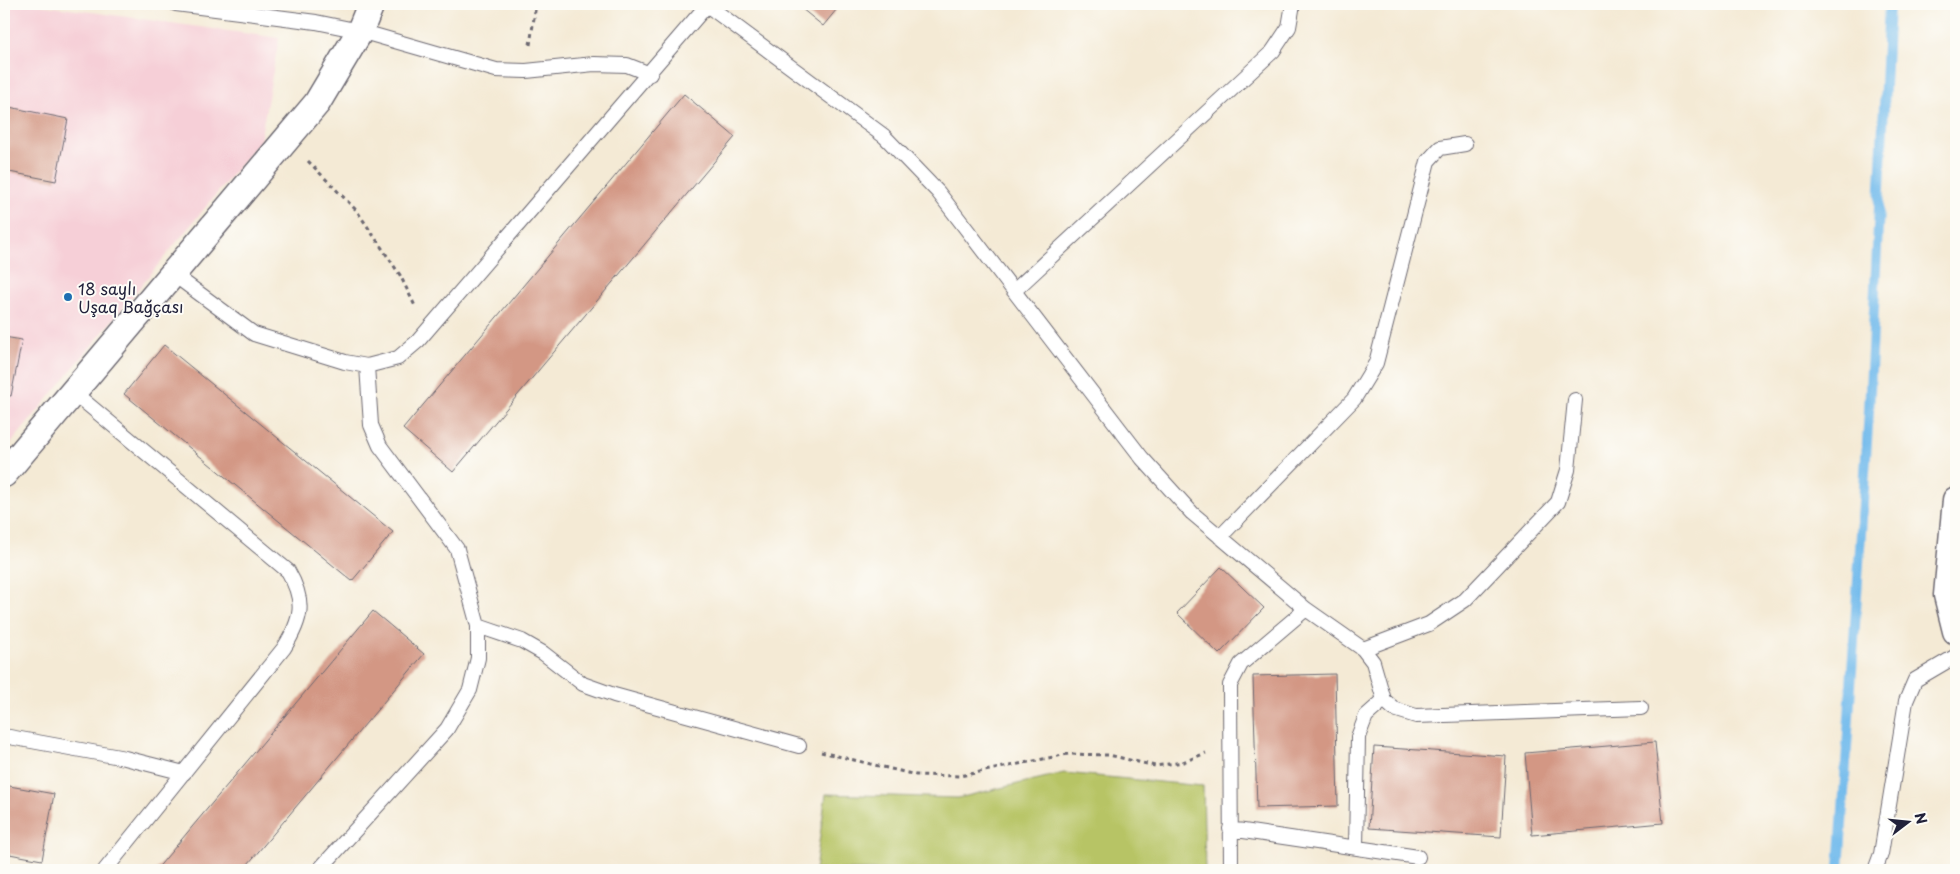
<svg xmlns="http://www.w3.org/2000/svg" width="1960" height="874" font-family="'Playpen Sans',sans-serif">
<style>
.built{fill:#f6cfd7}
.green{fill:#b7c465;stroke:#6c7350}
.lines{fill:none;stroke-linecap:round;stroke-linejoin:round}
.stream{stroke:#75bcec;stroke-width:10}
.building{fill:#d39784}
.lane-casing{stroke:#6c6871;stroke-width:16}
.street-casing{stroke:#6c6871;stroke-width:29}
.path{stroke:#6c6871;stroke-width:3;stroke-dasharray:4 4;stroke-linecap:butt}
.lane{stroke:#fff;stroke-width:14}
.street{stroke:#fff;stroke-width:26}
.poi-dot{fill:#1f6fb2;stroke:#fdfcf7;stroke-width:2}
.labels{text-anchor:middle;dominant-baseline:central;stroke-width:4;stroke-linejoin:round;paint-order:stroke}
.poi-label{font-size:16px;fill:#22223b;stroke:#fdfcf7;text-anchor:start}
</style>
<rect width="100%" height="100%" fill="#fdfcf7"/>
<filter id="ink" filterUnits="userSpaceOnUse"><feTurbulence type="fractalNoise" baseFrequency=".02" numOctaves="2"/><feDisplacementMap in="SourceGraphic" scale="10" xChannelSelector="R" yChannelSelector="G"/><feConvolveMatrix kernelMatrix="1 2 1 2 8 2 1 2 1" color-interpolation-filters="sRGB"/></filter>
<filter id="wash" filterUnits="userSpaceOnUse"><feTurbulence type="fractalNoise" baseFrequency=".0096" numOctaves="4" result="noise"/><feDisplacementMap in="SourceGraphic" scale="20" xChannelSelector="R" yChannelSelector="G"/><feGaussianBlur stdDeviation="1.12" result="paint"/><feColorMatrix in="noise" values="0 0 0 0 0 0 0 0 0 0 0 0 0 0 0 0 0 1.4 0 .05"/><feComposite in="paint" operator="in"/></filter>
<g filter="url(#wash)">
<rect width="100%" height="100%" fill="#f4ead5"/>
<path class="built" d="M4,4H33L279,38L260,141L4,452Z"/>
<path class="green" d="M1064,773L1203,786L1205,870H815L826,794L958,798Z"/>
<g class="lines">
<path class="stream" d="M1839,870L1869,411L1889,4"/>
</g>
<g id="blocks">
<path class="building" d="M796,4H841L823,26Z
M684,94L735,137L453,472L403,429Z
M4,106L68,119L56,181L4,171Z
M4,337L22,340L11,396L4,395Z
M164,345L393,532L352,581L124,394Z
M1221,567L1264,608L1219,654L1177,613Z
M373,611L424,654L243,870H156Z
M1335,674L1338,806L1257,808L1253,676Z
M1655,742L1663,823L1532,835L1525,753Z
M1374,747L1506,756L1501,837L1369,828Z
M4,785L54,794L42,860L4,853Z"/>
</g>
</g>
<g filter="url(#ink)">
<use href="#blocks" fill-opacity="0" stroke="#6c6871" stroke-width="1"/>
<g class="lines">
<defs>
<path id="lane" d="M176,4L316,22L360,31L496,70L526,71L594,64L627,65L650,74
M707,5L884,136L938,192L1142,458L1192,513L1306,609L1363,649L1373,662L1384,700L1394,709L1416,716L1641,708
M173,274L254,334L345,362L367,366L398,358L418,341L708,4
M1014,291L1273,51L1289,27L1293,4
M73,392L288,571C306,602 302,619 284,648L105,870
M1220,537L1354,399L1376,363L1428,161L1440,148L1465,144
M478,626L522,641L543,653L583,684L614,695L799,746
M1363,649L1429,624L1465,600L1558,502L1568,470L1575,400
M4,736L125,758L184,773
M1230,829L1418,857
M1356,848L1358,737L1366,716L1384,700
M319,870L447,729L470,690L478,658V626L457,549L380,446L371,425L367,366
M1231,870L1230,685L1241,664L1306,609
M1875,870L1881,854L1906,701L1915,680L1956,656"/>
<path id="street" d="M4,474L317,103L360,31L371,4
M1956,500L1947,595L1956,631"/>
</defs>
<use href="#lane" class="lane-casing"/>
<use href="#street" class="street-casing"/>
<path class="path" d="M530,45L536,4
M308,161L357,211L400,275L416,308
M821,752L916,775L960,776L1068,754L1109,755L1155,766L1183,762L1206,753"/>
<use href="#lane" class="lane"/>
<use href="#street" class="street"/>
</g>
</g>
<circle class="poi-dot" cx="68" cy="297" r="5"/>
<g class="labels">
<g class="poi-label">
<text x="78" y="288">18 saylı<tspan x="78" dy="18">Uşaq Bağçası</tspan></text>
</g>
</g>
<rect width="1960" height="874" fill="none" stroke="#fdfcf7" stroke-width="20"/>
<g transform="translate(1908 822) rotate(74)" stroke="#fdfcf7" stroke-width="4" paint-order="stroke">
<path d="M0-4L9 19L0 12L-9 19Z" fill="#22223b"/>
<text y="-8" font-size="14" font-weight="bold" text-anchor="middle" fill="#22223b">N</text>
</g>
</svg>
